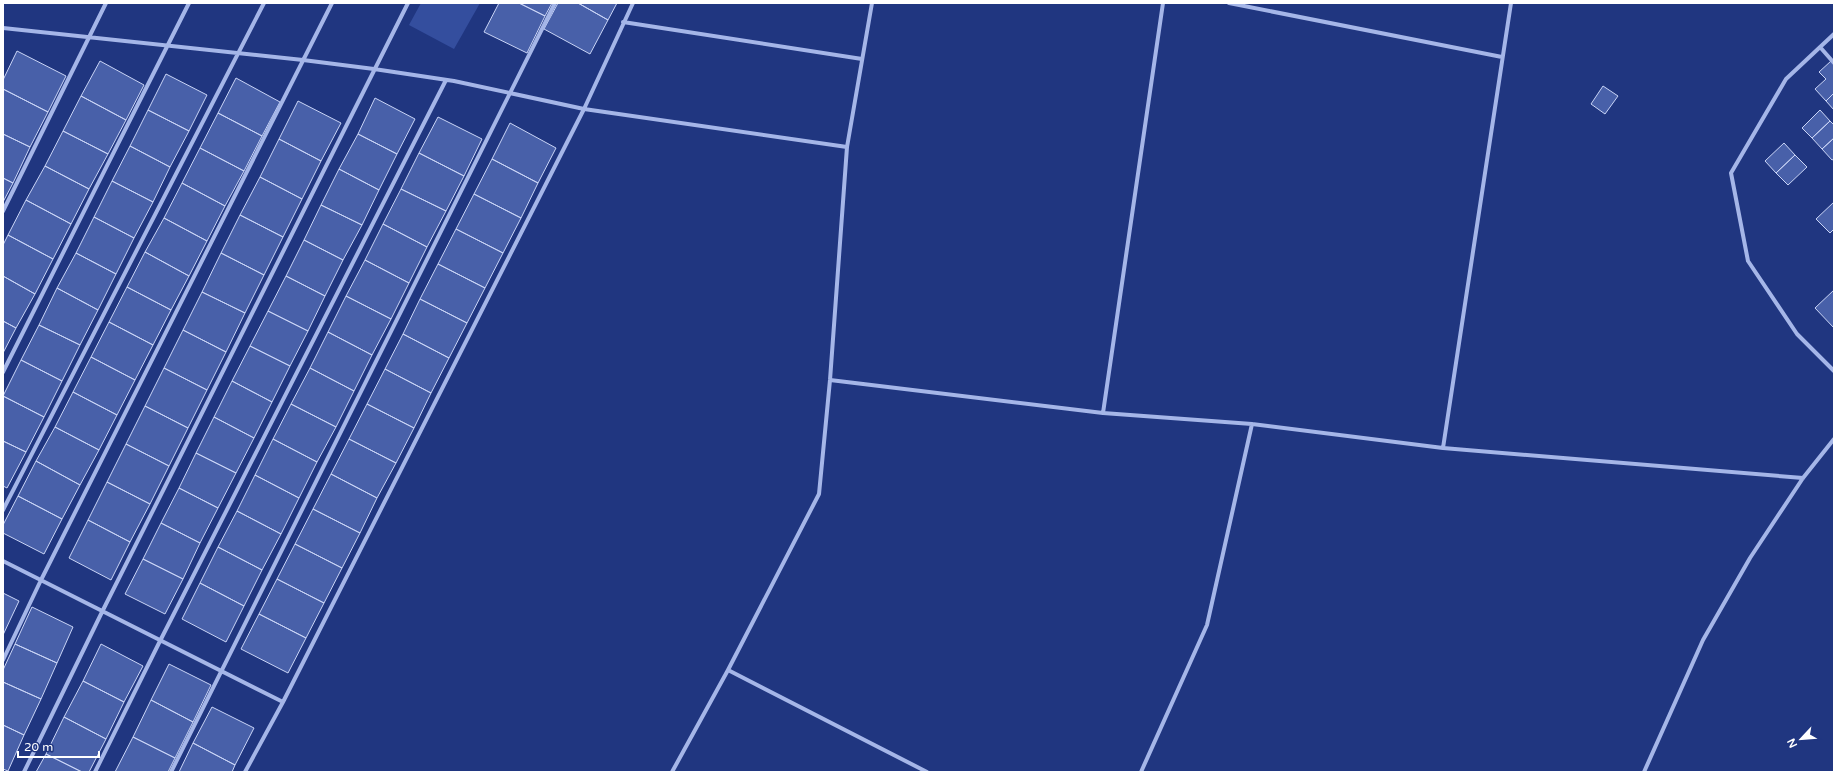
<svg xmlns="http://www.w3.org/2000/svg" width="1837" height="775" font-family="'Varela Round',sans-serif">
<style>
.green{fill:#344e9e}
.building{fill:#4860a9;stroke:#c9d4f6}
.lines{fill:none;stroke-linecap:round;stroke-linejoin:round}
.minor{stroke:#a5b6e8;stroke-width:4}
</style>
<rect width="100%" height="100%" fill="#203680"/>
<path class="green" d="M421,3H480L454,49L409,25Z"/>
<path class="building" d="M499,3H519L545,16L527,53L484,32Z
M519,3H552L545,16Z
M558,3H578L608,20L590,54L544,29Z
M578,3H617L608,20Z
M17,51L66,76L48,112L3,89V80Z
M100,61L144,85L126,120L81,96Z
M1831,61L1834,64V93L1826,101L1815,89L1826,79L1819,72Z
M166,74L207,95L189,131L148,110Z
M236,78L280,102L262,136L218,113Z
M1603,86L1618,96L1605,114L1591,104Z
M3,89L48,112L30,147L3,134Z
M1834,93V110L1826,101Z
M81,96L126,120L108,154L63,131Z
M375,98L415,119L397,154L358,134Z
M298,101L341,123L321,161L279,139Z
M148,110L189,131L170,167L130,146Z
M1820,110L1830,121L1812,138L1802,128Z
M218,113L262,136L244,171L200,148Z
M438,117L482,139L464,176L419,153Z
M1830,121L1834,125V138L1822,149L1812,138Z
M510,123L556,148L538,183L492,159Z
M63,131L108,154L89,189L45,166Z
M3,134L30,147L13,183L3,178Z
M358,134L397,154L379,190L339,169Z
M1834,138V159L1832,160L1822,149Z
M279,139L321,161L302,199L260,177Z
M1784,143L1795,155L1776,173L1765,161Z
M130,146L170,167L153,202L112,181Z
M200,148L244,171L225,206L182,183Z
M419,153L464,176L446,211L401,189Z
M1795,155L1807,167L1788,185L1776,173Z
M492,159L538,183L521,218L474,194Z
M45,166L89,189L71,224L26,200Z
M339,169L379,190L362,225L321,205Z
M260,177L302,199L283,237L240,215Z
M3,178L13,183L3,202Z
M112,181L153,202L134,238L94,217Z
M182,183L225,206L207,241L164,218Z
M401,189L446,211L427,247L383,224Z
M474,194L521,218L503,253L456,229Z
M26,200L71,224L53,259L8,235Z
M1834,202V229L1830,233L1816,219Z
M321,205L362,225L343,260L304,240Z
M240,215L283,237L264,275L221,253Z
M94,217L134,238L116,274L76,253Z
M164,218L207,241L189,276L145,252Z
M383,224L427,247L409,283L365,260Z
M456,229L503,253L485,288L438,264Z
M8,235L53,259L35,294L3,276V245Z
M304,240L343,260L325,296L286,276Z
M145,252L189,276L171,310L127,287Z
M76,253L116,274L98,310L57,288Z
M221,253L264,275L245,313L202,292Z
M365,260L409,283L391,319L346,296Z
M438,264L485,288L467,323L420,299Z
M3,276L35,294L16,328L3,321Z
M286,276L325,296L308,331L268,311Z
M127,287L171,310L153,345L109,322Z
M57,288L98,310L80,345L39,325Z
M1834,290V328L1815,308Z
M202,292L245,313L226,352L183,330Z
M346,296L391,319L372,355L328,332Z
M420,299L467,323L449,358L403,334Z
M268,311L308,331L290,366L250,346Z
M3,321L16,328L3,353Z
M109,322L153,345L135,380L91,357Z
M39,325L80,345L62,381L21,360Z
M183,330L226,352L207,390L164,368Z
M328,332L372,355L354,391L310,368Z
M403,334L449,358L431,393L385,369Z
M250,346L290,366L272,402L232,381Z
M91,357L135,380L117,415L73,392Z
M21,360L62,381L44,417L3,396Z
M164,368L207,390L188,428L145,406Z
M310,368L354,391L336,427L291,404Z
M385,369L431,393L414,428L367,404Z
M232,381L272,402L254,438L214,417Z
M73,392L117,415L99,450L55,427Z
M3,396L44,417L26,452L3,441Z
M291,404L336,427L317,462L273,439Z
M367,404L414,428L396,463L349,439Z
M145,406L188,428L169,466L126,444Z
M214,417L254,438L236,473L196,453Z
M55,427L99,450L80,485L36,461Z
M273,439L317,462L299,498L255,475Z
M349,439L396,463L377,498L331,474Z
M3,441L26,452L7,488L3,486Z
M126,444L169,466L150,504L107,482Z
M196,453L236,473L218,508L179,488Z
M36,461L80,485L62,519L18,496Z
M331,474L377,498L360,533L313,509Z
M255,475L299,498L281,534L237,511Z
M107,482L150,504L130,542L88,520Z
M179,488L218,508L200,543L161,523Z
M18,496L62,519L44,554L3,533V525Z
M313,509L360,533L342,568L295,544Z
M237,511L281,534L262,570L218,547Z
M88,520L130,542L111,580L69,558Z
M161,523L200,543L183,579L143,559Z
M295,544L342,568L324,603L277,579Z
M218,547L262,570L244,606L200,583Z
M143,559L183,579L165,614L125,594Z
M277,579L324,603L306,638L259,614Z
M200,583L244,606L226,642L182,619Z
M3,593L19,601L3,635Z
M32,607L73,627L57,663L15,644Z
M259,614L306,638L288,673L241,649Z
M15,644L57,663L41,699L3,682V670Z
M101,644L143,666L124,702L83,681Z
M169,664L211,685L193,722L151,700Z
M83,681L124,702L106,739L64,717Z
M3,682L41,699L24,735L3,725Z
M151,700L193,722L175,758L133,737Z
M212,707L254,728L235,765L193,743Z
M64,717L106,739L89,772H82L46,754Z
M3,725L24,735L8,771L3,769Z
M133,737L175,758L168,772H115Z
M193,743L235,765L232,772H179Z
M46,754L82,772H36Z"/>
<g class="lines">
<path class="minor" d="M1229,3L1502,57
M623,22L862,59
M3,28L303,60L374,69L454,81L584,109L847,147
M1834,34L1786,79L1731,173L1748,261L1797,334L1834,371
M1820,47L1834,63
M3,211L106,3
M3,372L189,3
M830,380L1103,413L1252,424L1443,448L1803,478
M1103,413L1163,3
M1443,448L1511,3
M3,510L264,3
M3,561L283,702
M3,660L41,580L332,3
M728,670L927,772
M24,772L102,612L408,3
M95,772L160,641L446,80
M171,772L555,3
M245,772L283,702L584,109L633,3
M672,772L728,670L819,494L830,380L847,147L872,3
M1141,772L1207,625L1252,424
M1644,772L1703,640L1750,558L1803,478L1834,439"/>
</g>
<rect width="1837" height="775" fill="none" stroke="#ffffff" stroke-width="8"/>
<g transform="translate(1801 739) rotate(244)" stroke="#203680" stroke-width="3" paint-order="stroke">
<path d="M0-3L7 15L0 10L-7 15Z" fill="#ffffff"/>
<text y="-6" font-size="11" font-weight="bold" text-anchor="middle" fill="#ffffff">N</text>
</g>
<path d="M18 751v6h81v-6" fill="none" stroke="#ffffff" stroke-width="2"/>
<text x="24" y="751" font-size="12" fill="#ffffff" stroke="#203680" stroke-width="3" paint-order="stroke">20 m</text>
</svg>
